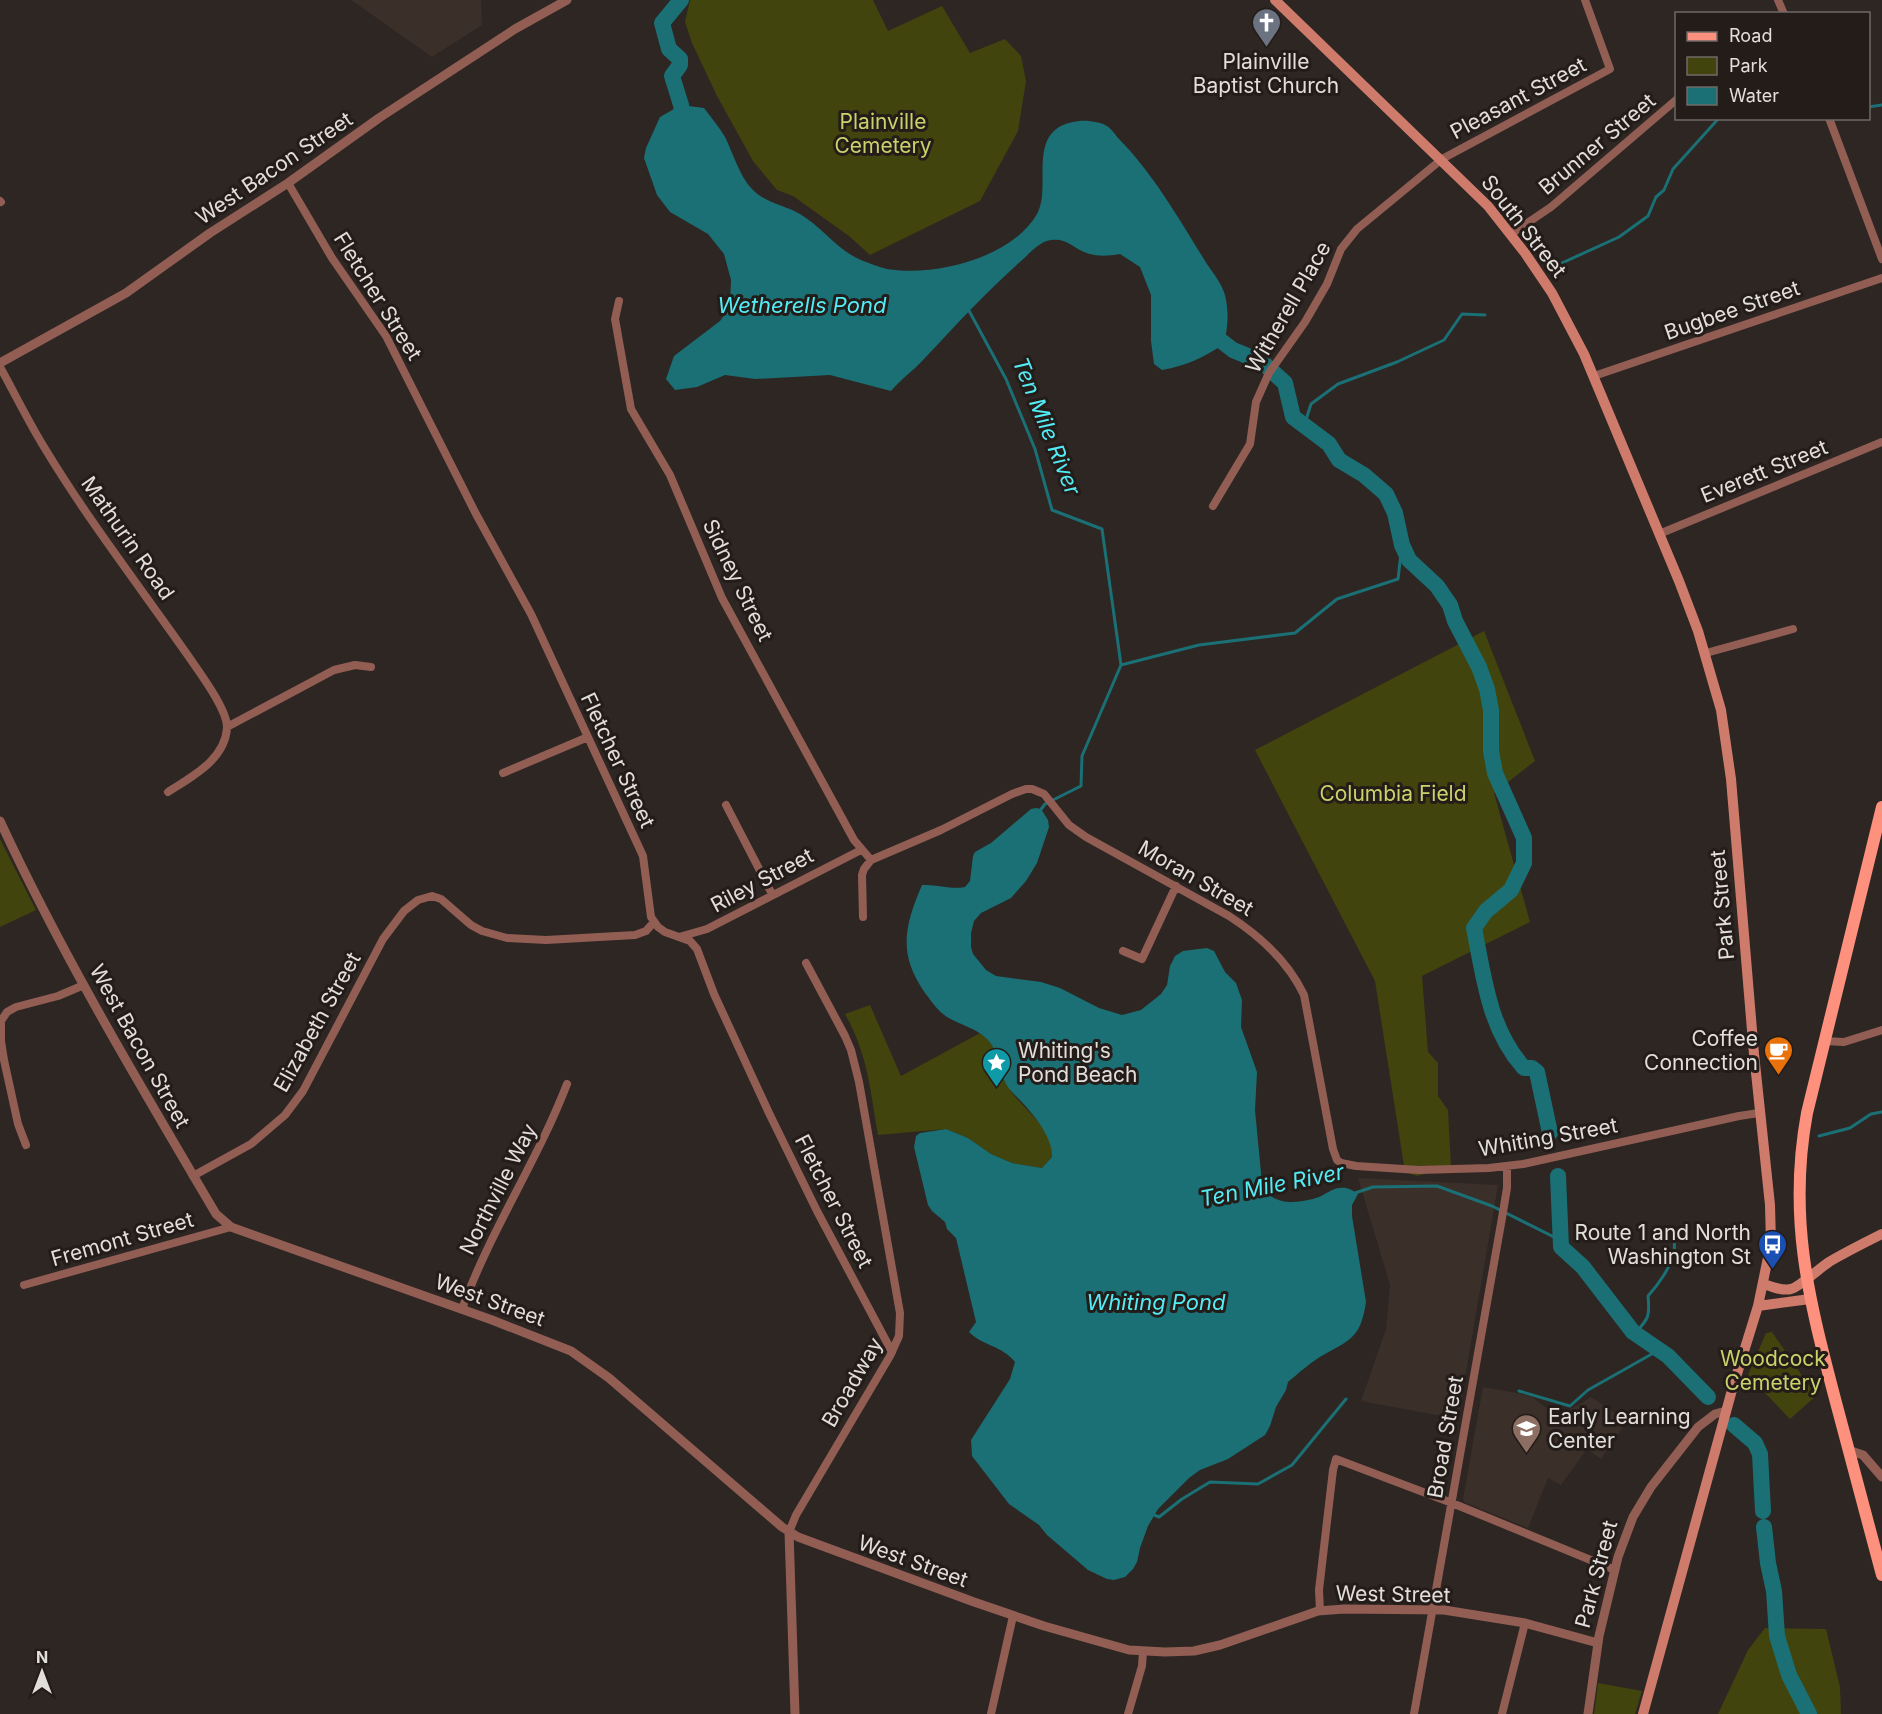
<svg xmlns="http://www.w3.org/2000/svg" width="1882" height="1714" font-family="Inter,sans-serif">
<style>
.built{fill:#3b2f29}
.green{fill:#41440d}
.water{fill:#1a7075}
.lines{fill:none;stroke-linecap:round;stroke-linejoin:round}
.stream{stroke:#1a7075;stroke-width:3}
.river{stroke:#1a7075;stroke-width:16}
.minor{stroke:#925e54;stroke-width:8}
.tertiary{stroke:#925e54;stroke-width:9}
.secondary{stroke:#ce7b6c;stroke-width:10}
.primary{stroke:#fd917e;stroke-width:12}
.labels{text-anchor:middle;dominant-baseline:central;stroke-width:6;stroke-linejoin:round;paint-order:stroke}
.poi-label{font-size:21px;fill:#e2dedb;stroke:#231c19;text-anchor:end}
.street-label{font-size:21px;fill:#e2dedb;stroke:#231c19}
.park-label{font-size:21px;fill:#cbd16b;stroke:#231c19}
.water-label{font-size:22px;font-style:italic;fill:#53ecf5;stroke:#231c19}
</style>
<rect width="100%" height="100%" fill="#2d2623"/>
<path class="built" d="M351,0H481L482,25L432,57Z
M1358,1178L1498,1185L1458,1419L1361,1401L1386,1329L1390,1285Z
M1483,1387L1517,1393L1532,1397L1545,1407L1557,1410H1567L1577,1406L1591,1397L1627,1421L1601,1459L1587,1449L1561,1485L1548,1478L1528,1528L1464,1502L1463,1499Z"/>
<path class="green" d="M690,0H873L888,31L942,6L970,53L1005,39L1021,56L1026,81L1018,131L980,201L870,255L849,236L793,196L777,190L753,161L717,96L692,43L685,22Z
M1484,631L1535,761L1494,793L1530,922L1422,976L1428,1052L1438,1063V1096L1448,1110L1451,1167L1417,1176L1405,1172L1375,981L1255,750Z
M0,839L36,910L0,927Z
M870,1005L901,1076L980,1033C1002,1047 997,1071 1010,1090C1024,1110 1054,1129 1052,1157L1042,1168L1012,1163L991,1154L968,1138L946,1129L878,1135C870,1089 868,1055 845,1014Z
M1772,1332L1816,1396L1790,1419L1748,1375L1766,1333Z
M1765,1628L1826,1629L1840,1687L1841,1714H1718L1748,1650Z
M1598,1683L1642,1691L1635,1714H1594Z"/>
<path class="water" d="M681,105L704,108C711,117 719,127 725,137C733,153 740,177 752,189C765,203 784,205 800,214C822,227 837,250 861,260C869,263 879,267 887,269C934,277 1012,258 1037,214C1053,186 1023,127 1079,121C1085,120 1100,122 1105,125C1110,127 1115,134 1118,138C1154,174 1180,221 1207,264C1213,273 1222,284 1225,295C1229,312 1228,326 1224,344C1204,357 1186,366 1162,370L1154,364L1151,341V295L1140,267L1120,254C1107,256 1096,257 1084,252C1071,246 1066,238 1051,240C1040,241 1029,254 1021,261C986,292 956,325 924,359C913,371 901,379 891,391L830,375L755,379L725,375L697,387L675,390L666,379L674,356L720,321L730,307L731,280L724,254L708,234L670,212L657,195L644,158L646,148L660,117Z
M1036,808L1041,809L1048,820L1049,827L1037,863L1026,881L1011,898L981,913L974,921L971,933V947L973,954L986,970L996,976L1041,982L1060,988L1099,1008L1122,1015L1141,1010L1161,994L1167,985L1170,966L1175,956L1183,951L1207,948L1214,951L1225,972L1236,983L1242,1000L1241,1027L1257,1072L1255,1110L1262,1183C1270,1207 1299,1204 1319,1197C1326,1194 1333,1188 1340,1188C1347,1187 1352,1190 1358,1194L1352,1205V1216L1366,1302C1361,1335 1353,1339 1325,1354C1312,1361 1300,1372 1288,1382L1286,1390L1276,1407L1270,1426L1265,1435L1228,1459L1200,1470L1189,1478L1158,1509L1148,1526L1140,1548L1137,1562L1133,1569L1125,1577L1114,1580L1107,1579L1088,1570L1047,1535L1039,1525L1009,1504L972,1456L971,1440L1010,1379L1015,1362C1003,1346 981,1345 969,1332L976,1322L956,1238L947,1229L945,1222L932,1211L928,1205L914,1147L916,1136L920,1133L946,1129L968,1138L991,1154L1012,1163L1042,1168L1052,1157C1053,1134 1027,1107 1012,1092C998,1078 1002,1054 987,1039C976,1028 960,1025 947,1017C938,1011 932,1002 925,993C898,954 904,927 922,885C938,884 951,890 965,887L970,881L973,856L975,852L991,843L1031,809Z"/>
<g class="lines">
<path class="stream" d="M1868,107L1882,105
M1551,268L1619,237L1648,216L1656,197L1664,190L1673,169L1719,118
M967,307L1006,379L1035,449L1052,510L1102,529L1121,665L1082,756L1081,786L1045,804L1039,812
M1304,426L1311,404L1338,384L1397,362L1444,340L1462,314L1485,315
M1121,665L1199,645L1295,633L1337,599L1398,579L1402,545
M1819,1136L1850,1128L1871,1114L1882,1112
M1355,1193L1373,1187L1437,1186L1492,1206L1560,1240
M1634,1334C1649,1319 1650,1316 1648,1296C1658,1285 1671,1267 1674,1252C1675,1246 1674,1238 1674,1232L1684,1228
M1519,1391L1570,1406L1588,1390L1659,1350
M1152,1514L1159,1517L1182,1499L1210,1482L1258,1484L1292,1465L1346,1399"/>
<path class="river" d="M681,0L662,23L669,49L680,59V65L672,76L681,105L684,125
M1207,330L1233,350L1262,362L1285,383L1293,417L1329,444L1339,460L1364,475L1386,494L1395,513L1402,545L1409,560L1437,586L1450,605L1455,621L1479,667L1487,689L1491,710V751L1495,773L1524,838V863L1511,890L1486,911L1474,928C1484,978 1489,1029 1524,1068H1532L1537,1072L1550,1133
M1558,1176L1561,1247L1583,1267L1633,1332L1668,1356L1708,1397
M1734,1425L1755,1443L1760,1454L1763,1511
M1764,1527L1768,1563L1774,1591L1777,1636L1789,1675L1809,1714"/>
<path class="minor" d="M1778,0L1784,14
M1829,118L1882,259
M288,183L332,258L386,336L476,514L531,614L643,856L651,917L658,927L665,932L690,941L697,949L714,994L769,1113L817,1211L892,1352
M0,201L1,202
M1511,234L1551,207L1676,100
M619,301L615,319L631,409L670,475L722,598L854,840L871,860
M0,367C15,394 28,421 44,447C88,520 140,587 189,657C199,672 228,710 227,728C225,760 191,777 168,792
M1594,376L1882,278
M1213,506L1250,444L1256,402L1269,373L1305,322L1327,284L1341,249L1357,229L1442,159L1610,69L1585,0
M1659,534L1882,442
M1706,653L1793,629
M227,727L334,670L355,665L371,667
M503,773L588,737
M726,805L772,894
M863,917L862,875L864,869L871,860L941,830L1012,794L1026,789H1032L1044,794L1069,825L1086,837L1229,916C1260,936 1288,961 1304,995L1333,1149L1337,1160L1341,1163L1356,1166L1419,1170L1489,1168L1523,1164L1739,1116L1759,1113
M679,937L707,929L861,850
M1123,951L1142,959L1176,886
M1824,1041L1844,1042L1882,1030
M26,1145L18,1124L4,1060L1,1041V1021L7,1012L16,1007L58,996L84,985
M193,1176L251,1144L285,1115L303,1091L383,939L404,911L418,900L432,896L441,899L471,925L482,931L507,938L546,940L635,935L646,931L654,922
M24,1285L231,1227
M462,1309C490,1231 537,1162 567,1084
M789,1532L796,1515L890,1356L899,1336L900,1313L859,1082L851,1050L845,1036L806,963
M1320,1611L1319,1590L1333,1470L1336,1459L1452,1503L1615,1570
M991,1714L1013,1616
M1128,1714L1142,1666L1143,1652
M1414,1714L1502,1218L1507,1188V1166
M1502,1714L1525,1623"/>
<path class="tertiary" d="M0,363L126,293L210,233L288,183L379,118L515,29L567,0
M0,821C63,957 140,1085 216,1214L231,1227L492,1320L571,1351L609,1378L782,1527L798,1537L974,1602L1044,1626L1129,1650L1165,1652L1194,1651L1220,1645L1318,1611L1344,1609L1444,1610L1525,1623L1598,1643
M1848,1450L1863,1455L1882,1477
M789,1532L795,1714
M1588,1714L1599,1636L1618,1557L1633,1517L1651,1487L1698,1427L1715,1414L1726,1411"/>
<path class="secondary" d="M1275,0L1488,206L1525,253L1552,293L1584,354L1679,581L1698,631L1721,710L1731,779L1754,1054L1770,1205L1771,1243L1758,1306L1732,1390L1643,1714
M1764,1284C1772,1287 1782,1291 1791,1289C1799,1287 1820,1268 1829,1262C1846,1252 1864,1243 1882,1234
M1758,1306L1810,1299"/>
<path class="primary" d="M1882,807L1807,1113C1788,1216 1808,1296 1834,1395C1850,1455 1866,1515 1882,1575"/>
</g>
<defs>
<symbol id="church-pin" viewBox="-11 -11 22 30"><path d="M0 17L-7.5 6A9.5 9.5 0 1 1 7.5 6Z" fill="#6b7280" stroke="#231c19"/><path d="M-1.2-6h2.4v3.5h3.3v2.4h-3.3V6h-2.4V-.1h-3.3v-2.4h3.3Z" fill="#fff"/></symbol>
<symbol id="cafe-pin" viewBox="-11 -11 22 30"><path d="M0 17L-7.5 6A9.5 9.5 0 1 1 7.5 6Z" fill="#e8710a" stroke="#231c19"/><path d="M-5.5-4.5H6V0H3Q3 3.5 0 3.5H-2.5Q-5.5 3.5-5.5 0ZM3-3.2v2h1.7v-2ZM-6 4.5H4V6H-6Z" fill="#fff"/></symbol>
<symbol id="sight-pin" viewBox="-11 -11 22 30"><path d="M0 17L-7.5 6A9.5 9.5 0 1 1 7.5 6Z" fill="#0f9aa8" stroke="#231c19"/><path d="M0-6L1.8-2.2L6-1.7L2.9 1.2L3.7 5.4L0 3.3L-3.7 5.4L-2.9 1.2L-6-1.7L-1.8-2.2Z" fill="#fff"/></symbol>
<symbol id="bus-pin" viewBox="-11 -11 22 30"><path d="M0 17L-7.5 6A9.5 9.5 0 1 1 7.5 6Z" fill="#1a4fb4" stroke="#231c19"/><path d="M-5-6H5V4H4V6H2V4H-2V6H-4V4H-5ZM-3.5-4V0h7V-4ZM-3.5 1.2v1.5H-2V1.2ZM2 1.2v1.5H3.5V1.2Z" fill="#fff"/></symbol>
<symbol id="school-pin" viewBox="-11 -11 22 30"><path d="M0 17L-7.5 6A9.5 9.5 0 1 1 7.5 6Z" fill="#8d6e63" stroke="#231c19"/><path d="M0-5L7-2L0 1L-7-2ZM-4 1L0 2.5L4 1V4Q0 6-4 4Z" fill="#fff"/></symbol>
</defs>
<g fill-rule="evenodd">
<use href="#church-pin" x="1250" y="6" width="33" height="45"/>
<use href="#cafe-pin" x="1762" y="1034" width="33" height="45"/>
<use href="#sight-pin" x="980" y="1046" width="33" height="45"/>
<use href="#bus-pin" x="1756" y="1228" width="33" height="45"/>
<use href="#school-pin" x="1510" y="1412" width="33" height="45"/>
</g>
<g class="labels">
<g class="poi-label">
<text x="1266" y="61" text-anchor="middle">Plainville<tspan x="1266" dy="24">Baptist Church</tspan></text>
<text x="1758" y="1038">Coffee<tspan x="1758" dy="24">Connection</tspan></text>
<text x="1018" y="1050" text-anchor="start">Whiting's<tspan x="1018" dy="24">Pond Beach</tspan></text>
<text x="1751" y="1232">Route 1 and North<tspan x="1751" dy="24">Washington St</tspan></text>
<text x="1548" y="1416" text-anchor="start">Early Learning<tspan x="1548" dy="24">Center</tspan></text>
</g>
<g class="street-label">
<text transform="translate(1518 98) rotate(-28)">Pleasant Street</text>
<text transform="translate(1597 144) rotate(-40)">Brunner Street</text>
<text transform="translate(274 168) rotate(-34)">West Bacon Street</text>
<text transform="translate(1524 226) rotate(52)">South Street</text>
<text transform="translate(378 296) rotate(58)">Fletcher Street</text>
<text transform="translate(1288 307) rotate(-60)">Witherell Place</text>
<text transform="translate(1732 310) rotate(-19)">Bugbee Street</text>
<text transform="translate(1764 471) rotate(-22)">Everett Street</text>
<text transform="translate(128 538) rotate(55)">Mathurin Road</text>
<text transform="translate(738 580) rotate(64)">Sidney Street</text>
<text transform="translate(618 760) rotate(65)">Fletcher Street</text>
<text transform="translate(1196 878) rotate(30)">Moran Street</text>
<text transform="translate(762 880) rotate(-28)">Riley Street</text>
<text transform="translate(1722 905) rotate(-95)">Park Street</text>
<text transform="translate(317 1022) rotate(-61)">Elizabeth Street</text>
<text transform="translate(140 1046) rotate(61)">West Bacon Street</text>
<text transform="translate(1548 1137) rotate(-10)">Whiting Street</text>
<text transform="translate(498 1189) rotate(-63)">Northville Way</text>
<text transform="translate(834 1201) rotate(63)">Fletcher Street</text>
<text transform="translate(122 1239) rotate(-16)">Fremont Street</text>
<text transform="translate(490 1300) rotate(20)">West Street</text>
<text transform="translate(852 1382) rotate(-60)">Broadway</text>
<text transform="translate(1445 1437) rotate(-80)">Broad Street</text>
<text transform="translate(913 1561) rotate(20)">West Street</text>
<text transform="translate(1596 1574) rotate(-75)">Park Street</text>
<text transform="translate(1393 1594) rotate(1)">West Street</text>
</g>
<g class="park-label">
<text x="883" y="121">Plainville<tspan x="883" dy="24">Cemetery</tspan></text>
<text x="1393" y="793">Columbia Field</text>
<text x="1773" y="1358">Woodcock<tspan x="1773" dy="24">Cemetery</tspan></text>
</g>
<g class="water-label">
<text x="802" y="305">Wetherells Pond</text>
<text transform="translate(1047 426) rotate(68)">Ten Mile River</text>
<text transform="translate(1272 1185) rotate(-11)">Ten Mile River</text>
<text x="1156" y="1302">Whiting Pond</text>
</g>
</g>
<rect x="1675" y="12" width="195" height="108" fill="#231c19" stroke="#6f6a67" stroke-width="1.5"/>
<rect x="1687" y="32" width="30" height="9" fill="#fd917e" stroke="#6f6a67" stroke-width="1.5"/>
<text x="1729" y="42" font-size="18" fill="#e2dedb">Road</text>
<rect x="1687" y="57" width="30" height="18" fill="#41440d" stroke="#6f6a67" stroke-width="1.5"/>
<text x="1729" y="72" font-size="18" fill="#e2dedb">Park</text>
<rect x="1687" y="87" width="30" height="18" fill="#1a7075" stroke="#6f6a67" stroke-width="1.5"/>
<text x="1729" y="102" font-size="18" fill="#e2dedb">Water</text>
<g transform="translate(42 1672)" stroke="#231c19" stroke-width="4.5" paint-order="stroke">
<path d="M0-4.5L10 22L0 15L-10 22Z" fill="#e2dedb"/>
<text y="-9" font-size="16" font-weight="bold" text-anchor="middle" fill="#e2dedb">N</text>
</g>
</svg>
